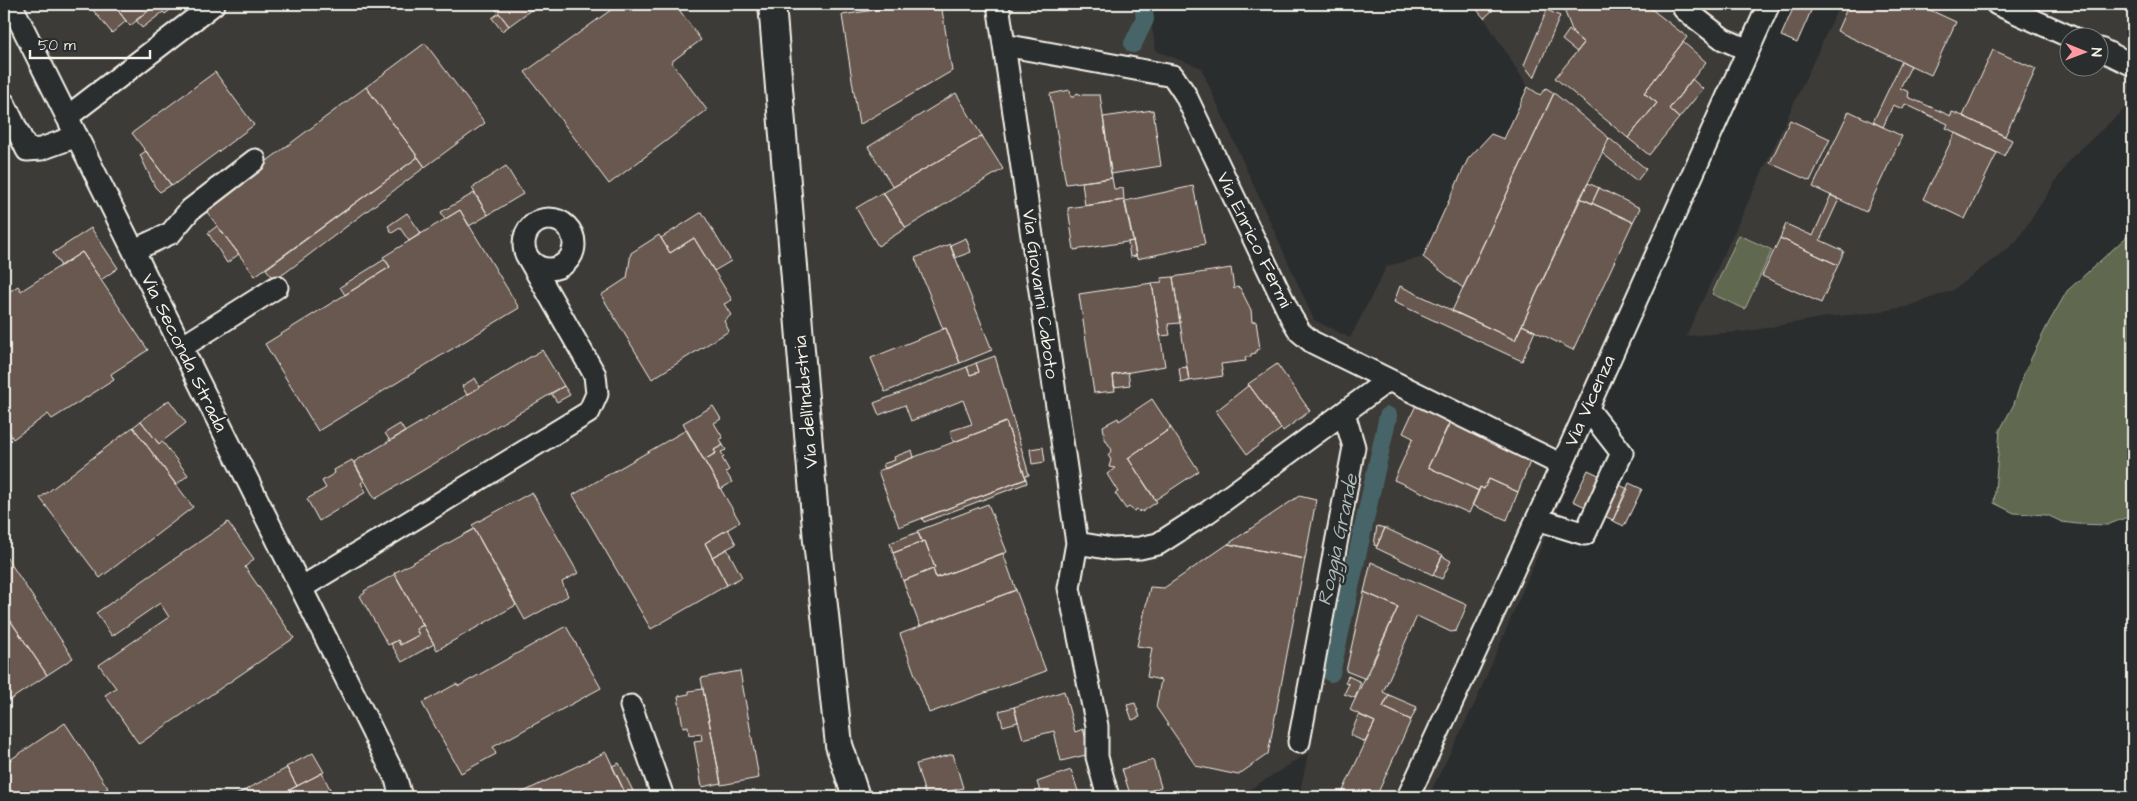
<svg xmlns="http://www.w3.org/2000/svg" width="2137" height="801" font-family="'Architects Daughter',sans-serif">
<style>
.built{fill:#3d3a38;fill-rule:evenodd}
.green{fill:#60684f;stroke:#aaac9c}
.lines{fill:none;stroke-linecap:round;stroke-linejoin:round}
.canal{stroke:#476568;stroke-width:18}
.building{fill:#685850;stroke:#f4f1e8}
.minor-casing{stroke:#f4f1e8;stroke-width:25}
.major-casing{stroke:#f4f1e8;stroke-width:30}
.minor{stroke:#2a2d2e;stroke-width:21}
.major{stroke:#2a2d2e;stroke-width:26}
.labels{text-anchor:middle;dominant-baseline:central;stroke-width:4.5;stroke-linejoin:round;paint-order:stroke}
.street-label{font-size:19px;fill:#f4f1e8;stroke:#2a2d2e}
.water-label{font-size:20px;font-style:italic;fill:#afb9b5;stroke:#2a2d2e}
</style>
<rect width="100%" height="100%" fill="#2a2d2e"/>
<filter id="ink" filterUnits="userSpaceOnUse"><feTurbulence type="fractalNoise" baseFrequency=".02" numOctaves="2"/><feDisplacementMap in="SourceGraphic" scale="10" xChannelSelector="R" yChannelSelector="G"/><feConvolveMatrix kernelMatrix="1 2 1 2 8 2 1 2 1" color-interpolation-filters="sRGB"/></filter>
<g filter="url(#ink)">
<path class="built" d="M4,4H1148L1156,51L1210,71L1201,68L1314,320L1350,338L1387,266L1423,257L1468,159L1491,134L1504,139L1528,87L1484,18L1472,4H1765L1598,417L1570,479L1475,703L1428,797H1299L1308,753L1238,797H4Z
M1840,4H2133V101L2071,158L2016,242L1953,290L1906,307L1869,313L1826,317L1749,331L1686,336ZM2070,38H2100V68H2070Z"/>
<path class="green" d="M2133,231V515L2107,525L2077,524L2062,522L2047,515L2014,513L1994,503L2000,430L2014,404L2024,373L2047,326L2067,291Z
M1739,235L1772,250L1745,309L1712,294Z"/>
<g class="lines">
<path class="canal" d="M1133,44L1145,19L1143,4
M1331,673L1388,416"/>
</g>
<path class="building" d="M88,4H113L126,21L112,33Z
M113,4H157L130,26Z
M157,4H178L165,14L163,12L142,28L136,20Z
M492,4H539L509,26Z
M619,4H675L701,40L671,62L707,110L609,184L525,72Z
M912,4H941L952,71L859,125L842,15Z
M1472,4H1500L1484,18Z
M1567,4H1645L1687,37L1644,93L1657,103L1628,138L1555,78L1584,43L1574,35L1563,7Z
M1795,4H1814L1797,43L1781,36Z
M1849,4H1917L1956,22L1931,75L1837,31Z
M1547,10L1560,16L1534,78L1524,65Z
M499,13L509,26L502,31L492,18Z
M1569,30L1584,43L1577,52L1562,40Z
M1683,42L1706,62L1669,109L1679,118L1649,155L1628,138L1657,103L1644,93Z
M425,43L485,123L425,167L366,87Z
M1993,50L2036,69L2005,136L1963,116Z
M1902,61L1911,66L1900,88L1909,92L1908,97L1951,116L1952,112L1963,116L2012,140L2004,156L1946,128L1948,124L1905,104L1903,109L1893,105L1883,127L1873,122Z
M215,72L254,125L172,186L132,133Z
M1692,79L1703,89L1679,118L1669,109Z
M366,87L418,157L255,276L204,208Z
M1528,87L1540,95L1546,88L1554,93L1463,288L1423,257L1468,159L1491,134L1504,139Z
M1070,90L1071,97H1074L1077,93L1082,95H1100L1112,178L1066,184L1050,94Z
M956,93L982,136L893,187L868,147Z
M1554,93L1609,138L1515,340L1452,311Z
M1153,110L1161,166L1111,174L1103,117Z
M1849,111L1902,136L1866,212L1813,187Z
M1790,120L1830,139L1810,181L1770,163Z
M1955,133L1997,153L1965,219L1923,199Z
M982,136L1003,169L906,228L883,193Z
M1609,138L1646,169L1637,181L1602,153Z
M146,151L171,185L160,192L155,187L140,155Z
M418,157L425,167L285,273L274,279L266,269Z
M506,166L523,194L488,215L472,188Z
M1112,178L1114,189L1123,188L1124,200L1085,206L1082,182Z
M1588,183L1599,188L1592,203L1580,198Z
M1193,186L1205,244L1137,259L1125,201Z
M1599,188L1640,208L1633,222L1592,203Z
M883,192L906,228L878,246L856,208Z
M474,193L488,215L469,226L460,210L445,219L441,212Z
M1831,195L1839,199L1820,240L1844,251L1838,265L1780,238L1786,224L1813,236Z
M1580,198L1633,222L1573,350L1522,325Z
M1124,200L1133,241L1074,250L1068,208Z
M460,210L519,308L318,431L265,344L390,267L383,257Z
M702,212L731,261L714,271L694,238L670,253L661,238Z
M407,213L421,233L409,241L400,228L392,233L388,226Z
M217,226L239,254L227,263L208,233Z
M91,228L118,268L101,280L82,252L61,266L53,253Z
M659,235L670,253L694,238L732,300L724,304L731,315L724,321L729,331L652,379L601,295L627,278L631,253Z
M966,238L971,252L955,258L950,245Z
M1780,238L1838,265L1821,303L1762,276Z
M1133,241L1136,256L1130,257L1128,242Z
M950,244L992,350L960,363L946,328L943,329L915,258Z
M82,252L148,350L111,374L114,380L52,419L48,414L13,439L4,424V295L18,286L21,291Z
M385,259L390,267L345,295L340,287Z
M1231,268L1234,289L1237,287L1240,288L1251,310L1252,322L1256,321L1260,349L1256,350V353L1251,354V357H1245L1246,361L1221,364L1223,376L1189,381L1173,277Z
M1173,277L1180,323L1168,324L1170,335L1160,336L1152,283L1162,282L1161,278Z
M1152,283L1165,366L1113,375L1115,391L1094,393L1079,294Z
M1400,286L1515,340L1522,325L1535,331L1522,361L1394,302Z
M946,328L960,363L885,392L871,358Z
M542,350L564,386L375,499L354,462Z
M995,356L1029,475L1025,476L1006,422L954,442L950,431L972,424L963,400L911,421L905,405L879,415L874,403L967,367L970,375L979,372L976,363Z
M976,363L979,372L970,375L967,367Z
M1277,364L1310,411L1283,431L1248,384Z
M1187,367L1189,381L1181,383L1179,368Z
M1128,372L1130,385L1114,387L1113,375Z
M475,378L480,387L467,395L462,386Z
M1249,385L1281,429L1247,454L1216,411Z
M564,386L570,395L557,402L551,393Z
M1152,399L1171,428L1128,458L1157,502L1142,512L1141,510L1139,512L1137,509L1134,511L1129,507L1126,509L1115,493L1118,492L1107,474L1115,468L1109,467L1111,460L1108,455L1112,450L1105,439L1103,426L1118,418L1119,421Z
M169,400L186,423L159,444L141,421Z
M1417,403L1451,419L1428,467L1479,491L1469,513L1394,480L1413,438L1403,433Z
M713,406L721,419L714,423L723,438L720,439L723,445L714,450L716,453L704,460L683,423Z
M141,421L159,444L162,441L188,475L176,485L133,427Z
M1451,421L1531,459L1518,492L1489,479L1484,489L1480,487L1479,491L1428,467Z
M1006,422L1026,479L899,527L878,471Z
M400,424L405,432L390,441L385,433Z
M133,427L193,507L100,578L40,498Z
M1171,428L1199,471L1155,500L1128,458Z
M686,430L740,522L705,543L727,585L651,629L573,495Z
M723,445L726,450L721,452L724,457L722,458L729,470L726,472L732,482L721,489L704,460L716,453L714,450Z
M1043,447L1045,462L1032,464L1030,449Z
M912,450L914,457L885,469L883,464L895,460L894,457Z
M352,460L364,481L361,483L366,492L319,521L307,499L326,488L322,481L335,473L334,470Z
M1588,470L1628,489L1613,520L1573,501Z
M1026,479L1027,483L924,522L922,518Z
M1489,479L1518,492L1507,520L1472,505L1480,487L1484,489Z
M1629,483L1642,489L1624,526L1611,520H1613Z
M532,492L578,573L562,582L568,596L525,620L472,525Z
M1299,496L1316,500L1305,559L1228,544Z
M988,504L1007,552L936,578L933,569L935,568L925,541L922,542L917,531Z
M228,522L254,559L245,567L294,638L139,744L105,695L116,688L99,665L169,617L160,603L112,636L96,613Z
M1377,526L1385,528L1377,546L1374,545Z
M1385,528L1443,555L1433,575L1376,548Z
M474,529L516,605L437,650L394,573Z
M728,529L736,544L712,557L705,543Z
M918,532L922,542L893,553L890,543Z
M925,541L935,568L903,581L893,553Z
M1228,544L1305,559L1268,754L1238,775L1196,766L1156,707L1161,680L1147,677L1152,648L1137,646L1150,587L1164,588Z
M727,549L742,577L727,585L712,557Z
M1003,553L1016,590L920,626L903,581L933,569L936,578Z
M1442,556L1451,561L1442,579L1433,575Z
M7,558L73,658L47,675L4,611V561Z
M1371,562L1467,605L1456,631L1451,632L1417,616L1383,692L1389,695L1383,707L1411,720L1376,797H1345L1341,795L1375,722L1350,710L1398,607L1364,592Z
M395,574L423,625L416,629L419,635L400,645L398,640L388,645L360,596L365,593L364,591Z
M1016,590L1046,671L929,713L900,634Z
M1364,592L1398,607L1366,679L1346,671Z
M4,611L47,675L4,704Z
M423,625L434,644L402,662L391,644L398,640L400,645L419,635L416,629Z
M566,626L601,688L493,747L496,754L461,773L422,703L456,684L459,686Z
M740,671L759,778L721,785L701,678Z
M1348,676L1361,682L1355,698L1344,694L1349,684L1345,683Z
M703,689L721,783L702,787L694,741L702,740L701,733L689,735L688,726L683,727L678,696L689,694V691Z
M1064,691L1075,732L1083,729L1090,754L1061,761L1054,731L1023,739L1014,707Z
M1389,695L1417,707L1411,720L1383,707Z
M1135,703L1140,717L1132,720L1127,705Z
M1014,707L1018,722L1003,726L999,711Z
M1359,715L1375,722L1365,742L1350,735Z
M65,723L108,788L94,797H4V764Z
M606,752L627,797H513Z
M313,753L324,772L297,786L286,767Z
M953,754L963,788L926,797L916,764Z
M1153,760L1161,787L1131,797L1122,769Z
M619,763L635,795L631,797H627L612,766Z
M287,768L297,786L276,797H232Z
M1071,770L1080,797H1042L1037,782Z
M322,773L334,797H276L297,786Z
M1187,790L1190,797H1181L1179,794Z"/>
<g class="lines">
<defs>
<path id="minor" d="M11,4L396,779L401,797
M998,4L1004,45L1173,76L1185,94L1291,317L1300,332L1312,342L1562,465
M1997,4L2073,38
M1684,9L1723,39L1748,50
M1004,45L1077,543L1069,588L1097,726V757L1108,797
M2100,49L2133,65
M4,103L27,150L41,149L77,136
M67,117L214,4
M524 244a25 25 0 1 1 50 0a25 25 0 1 1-50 0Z
M134,250L171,233L190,210L255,160
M182,347L277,287
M1537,519L1585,534L1622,453L1587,408
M1077,543L1112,549L1140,548L1158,544L1208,512L1387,381
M301,588L589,412L597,394L595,375L526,254
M631,706L663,797
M1299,742L1354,447L1344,413
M1408,797L1562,465L1769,4"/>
<path id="major" d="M772,4L817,541L839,745L856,797"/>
</defs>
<use href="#minor" class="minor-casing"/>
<use href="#major" class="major-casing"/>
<use href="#minor" class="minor"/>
<use href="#major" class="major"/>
</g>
</g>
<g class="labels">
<g class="street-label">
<text transform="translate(1254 240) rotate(64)">Via Enrico Fermi</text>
<text transform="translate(1040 294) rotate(82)">Via Giovanni Caboto</text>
<text transform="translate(184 353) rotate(64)">Via Seconda Strada</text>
<text transform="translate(1590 401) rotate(-66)">Via Vicenza</text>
<text transform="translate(806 402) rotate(-95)">Via dell'Industria</text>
</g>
<g class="water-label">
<text transform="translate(1338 540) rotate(-78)">Roggia Grande</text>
</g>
</g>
<rect width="2137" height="801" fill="none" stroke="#2a2d2e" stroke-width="20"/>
<rect x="10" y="10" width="2117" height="781" fill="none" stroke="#f4f1e8" stroke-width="2" filter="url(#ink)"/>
<g transform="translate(2084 52) rotate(91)"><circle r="24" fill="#2a2d2e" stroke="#7b7b78"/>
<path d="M0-4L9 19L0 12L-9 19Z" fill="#ff9aa2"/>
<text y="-8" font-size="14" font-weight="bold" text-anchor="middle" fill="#f4f1e8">N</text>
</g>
<path d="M30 50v8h120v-8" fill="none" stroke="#f4f1e8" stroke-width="2.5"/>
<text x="38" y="50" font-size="15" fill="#f4f1e8" stroke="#2a2d2e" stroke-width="4" paint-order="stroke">50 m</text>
</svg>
